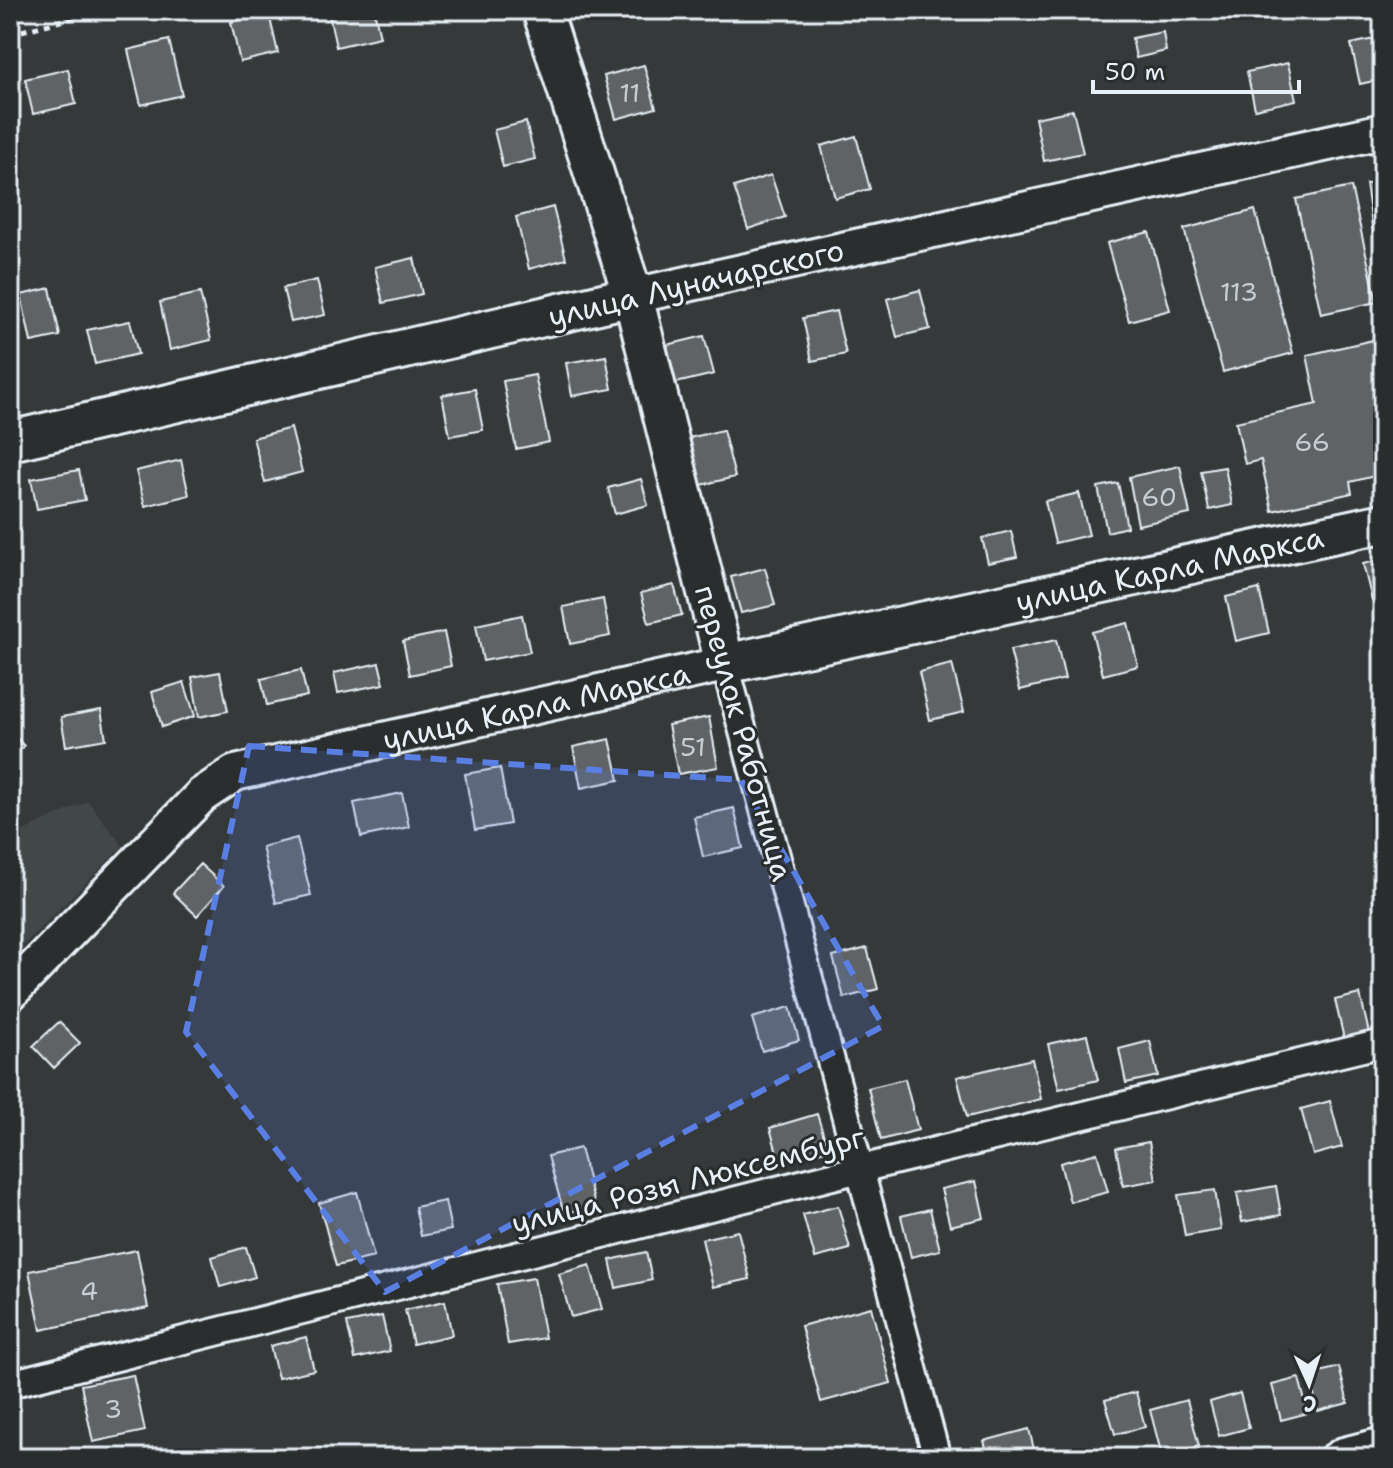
<svg xmlns="http://www.w3.org/2000/svg" width="1393" height="1468" font-family="'Shantell Sans',sans-serif">
<style>
.built{fill:#424647}
.building{fill:#5f6365;stroke:#e8f1f8;stroke-width:2}
.lines{fill:none;stroke-linecap:round;stroke-linejoin:round}
.minor-casing{stroke:#e8f1f8;stroke-width:32}
.tertiary-casing{stroke:#e8f1f8;stroke-width:40}
.secondary-casing{stroke:#e8f1f8;stroke-width:44}
.path{stroke:#e8f1f8;stroke-width:5;stroke-dasharray:6 6;stroke-linecap:butt}
.minor{stroke:#2a2d2e;stroke-width:26}
.tertiary{stroke:#2a2d2e;stroke-width:34}
.secondary{stroke:#2a2d2e;stroke-width:38}
.marked{fill:#5a7fe2;fill-opacity:0.2;stroke:#5a7fe2;stroke-width:6;stroke-dasharray:16 10;stroke-linejoin:round}
.labels{text-anchor:middle;dominant-baseline:central;stroke-width:6;stroke-linejoin:round;paint-order:stroke}
.number-label{font-size:26px;fill:#c6ced3}
.street-label{font-size:30px;fill:#e8f1f8;stroke:#2a2d2e}
</style>
<rect width="100%" height="100%" fill="#35393a"/>
<filter id="ink" filterUnits="userSpaceOnUse"><feTurbulence type="fractalNoise" baseFrequency=".0125" numOctaves="2"/><feDisplacementMap in="SourceGraphic" scale="16" xChannelSelector="R" yChannelSelector="G"/><feConvolveMatrix kernelMatrix="1 2 1 2 8 2 1 2 1" color-interpolation-filters="sRGB"/></filter>
<g filter="url(#ink)">
<path class="built" d="M88,801L123,846L10,958V837Z"/>
<path class="building" d="M328,10H374L380,37L336,47Z
M269,14L278,53L240,62L231,22Z
M1163,32L1166,51L1136,58L1132,38Z
M1383,37V79L1360,84L1351,44Z
M169,40L182,95L141,105L128,50Z
M1288,63L1296,100L1255,109L1247,72Z
M644,65L656,108L616,119L604,76Z
M68,69L76,104L33,114L25,79Z
M1073,110L1083,153L1044,161L1035,118Z
M526,122L535,159L503,167L494,130Z
M856,136L870,189L835,198L821,146Z
M771,175L785,217L748,229L734,187Z
M1383,182V230L1373,232L1366,184Z
M1351,187L1377,302L1321,314L1296,199Z
M553,207L566,259L529,269L516,217Z
M1255,210L1293,353L1223,372L1184,229Z
M1149,232L1170,310L1129,321L1107,243Z
M414,258L422,294L383,303L375,267Z
M317,280L325,315L291,322L283,288Z
M50,288L60,336L31,342L21,295Z
M920,290L930,329L897,337L887,299Z
M200,293L211,340L170,350L160,302Z
M836,311L846,354L812,361L803,318Z
M130,321L138,354L95,364L87,330Z
M704,336L714,374L676,383L667,345Z
M1373,340L1383,387V474L1350,482L1352,493L1272,511L1261,460L1245,464L1236,422L1317,404L1307,355Z
M606,356L612,389L572,396L566,363Z
M535,375L549,442L516,449L503,381Z
M475,389L483,430L450,436L442,395Z
M291,428L302,472L265,482L253,438Z
M723,430L735,477L701,485L689,438Z
M181,460L189,495L145,506L136,471Z
M1180,466L1190,514L1138,525L1129,477Z
M1225,467L1232,505L1209,510L1201,471Z
M79,470L85,500L37,509L31,479Z
M641,479L648,505L615,514L608,488Z
M1118,483L1127,527L1107,532L1098,487Z
M1079,493L1089,535L1055,543L1045,501Z
M1011,531L1017,557L988,563L982,538Z
M1383,559V597L1372,600L1363,564Z
M765,568L775,605L741,613L731,577Z
M674,585L682,615L649,623L641,593Z
M1259,589L1269,633L1236,641L1226,597Z
M603,599L610,636L570,644L563,607Z
M522,615L530,652L483,661L476,625Z
M1128,623L1138,666L1103,675L1092,632Z
M444,632L451,666L410,675L403,641Z
M1056,640L1065,679L1020,690L1010,650Z
M379,663L384,684L338,693L334,673Z
M952,664L964,712L930,720L919,672Z
M301,670L307,696L267,705L261,679Z
M220,672L228,711L199,717L192,677Z
M184,682L195,716L162,727L152,692Z
M101,710L106,739L66,746L61,717Z
M709,717L718,767L678,774L668,725Z
M10,731L24,746L10,759Z
M610,739L619,780L581,788L573,747Z
M500,768L510,824L475,830L465,774Z
M402,793L409,827L361,837L354,803Z
M734,808L743,848L703,857L694,817Z
M297,838L311,895L276,903L262,847Z
M200,864L224,886L197,916L173,893Z
M867,948L878,989L844,998L833,957Z
M1360,994L1369,1033L1344,1039L1335,1000Z
M790,1007L799,1040L762,1051L752,1018Z
M59,1022L80,1043L54,1068L33,1046Z
M1087,1035L1098,1080L1059,1089L1048,1044Z
M1150,1041L1158,1076L1126,1083L1119,1049Z
M1032,1059L1041,1099L967,1117L957,1077Z
M905,1079L918,1130L881,1140L868,1088Z
M1330,1101L1342,1147L1313,1155L1301,1109Z
M817,1114L828,1149L780,1163L770,1128Z
M1149,1142L1156,1180L1123,1186L1116,1148Z
M580,1148L595,1205L564,1214L548,1156Z
M1097,1153L1108,1192L1070,1202L1060,1163Z
M976,1181L984,1218L950,1226L941,1189Z
M1276,1186L1281,1215L1242,1222L1237,1193Z
M1215,1190L1221,1230L1185,1236L1178,1195Z
M357,1192L374,1257L336,1266L319,1203Z
M445,1201L451,1230L421,1236L415,1207Z
M838,1206L850,1249L815,1258L803,1215Z
M930,1209L940,1250L911,1257L901,1216Z
M738,1231L750,1279L713,1287L702,1239Z
M246,1247L255,1277L220,1287L212,1257Z
M137,1250L148,1308L41,1330L29,1271Z
M646,1252L652,1280L616,1288L610,1260Z
M590,1265L602,1309L571,1317L559,1274Z
M534,1278L545,1338L508,1344L497,1284Z
M445,1301L452,1335L413,1344L405,1310Z
M871,1307L891,1383L821,1402L801,1326Z
M382,1316L390,1351L355,1359L347,1323Z
M306,1337L314,1370L278,1378L270,1346Z
M1339,1367L1348,1403L1318,1411L1309,1375Z
M133,1375L145,1431L93,1442L81,1385Z
M1299,1378L1308,1413L1281,1420L1272,1385Z
M1136,1392L1145,1427L1115,1434L1105,1400Z
M1240,1393L1249,1428L1219,1436L1210,1402Z
M1187,1400L1199,1446L1162,1456L1150,1410Z
M1029,1429L1036,1458H989L984,1441Z
M918,1452L919,1458H879V1456Z"/>
<g class="lines">
<defs>
<path id="minor" d="M725,664L937,1458
M10,1384L860,1169L1383,1043
M1332,1458L1343,1451L1383,1441"/>
<g id="tertiary">
<path d="M633,296L1383,131"/>
<path id="s1" d="M10,993L202,795L235,773L725,664"/>
</g>
<g id="secondary">
<path id="s2" d="M542,10L633,296L725,664L1383,523"/>
<path d="M10,441L633,296"/>
</g>
</defs>
<use href="#minor" class="minor-casing"/>
<use href="#tertiary" class="tertiary-casing"/>
<use href="#secondary" class="secondary-casing"/>
<path class="path" d="M10,34L104,10"/>
<use href="#minor" class="minor"/>
<use href="#tertiary" class="tertiary"/>
<use href="#secondary" class="secondary"/>
</g>
</g>
<path class="marked" d="M249,746L741,780L883,1026L385,1292L186,1032Z"/>
<g class="labels">
<g class="number-label">
<text x="630" y="92">11</text>
<text x="1239" y="291">113</text>
<text x="1312" y="441">66</text>
<text x="1159" y="496">60</text>
<text x="693" y="746">51</text>
<text x="89" y="1290">4</text>
<text x="113" y="1408">3</text>
</g>
<g class="street-label">
<text transform="translate(696 283) rotate(-13)">улица Луначарского</text>
<text stroke="none"><textPath href="#s2" startOffset="1134">улица Карла Маркса</textPath></text>
<text stroke="none"><textPath href="#s1" startOffset="624">улица Карла Маркса</textPath></text>
<text transform="translate(744 733) rotate(75)">переулок Работница</text>
<text transform="translate(688 1180) rotate(-14)">улица Розы Люксембург</text>
</g>
</g>
<rect width="1393" height="1468" fill="none" stroke="#2a2d2e" stroke-width="40"/>
<rect x="20" y="20" width="1353" height="1428" fill="none" stroke="#e8f1f8" stroke-width="3" filter="url(#ink)"/>
<g transform="translate(1309 1384) rotate(177)" stroke="#2a2d2e" stroke-width="6" paint-order="stroke">
<path d="M0-6L14 30L0 20L-14 30Z" fill="#e8f1f8"/>
<text y="-12" font-size="22" font-weight="bold" text-anchor="middle" fill="#e8f1f8">С</text>
</g>
<path d="M1093 80v12h206v-12" fill="none" stroke="#e8f1f8" stroke-width="4"/>
<text x="1105" y="80" font-size="24" fill="#e8f1f8" stroke="#2a2d2e" stroke-width="6" paint-order="stroke">50 m</text>
</svg>
